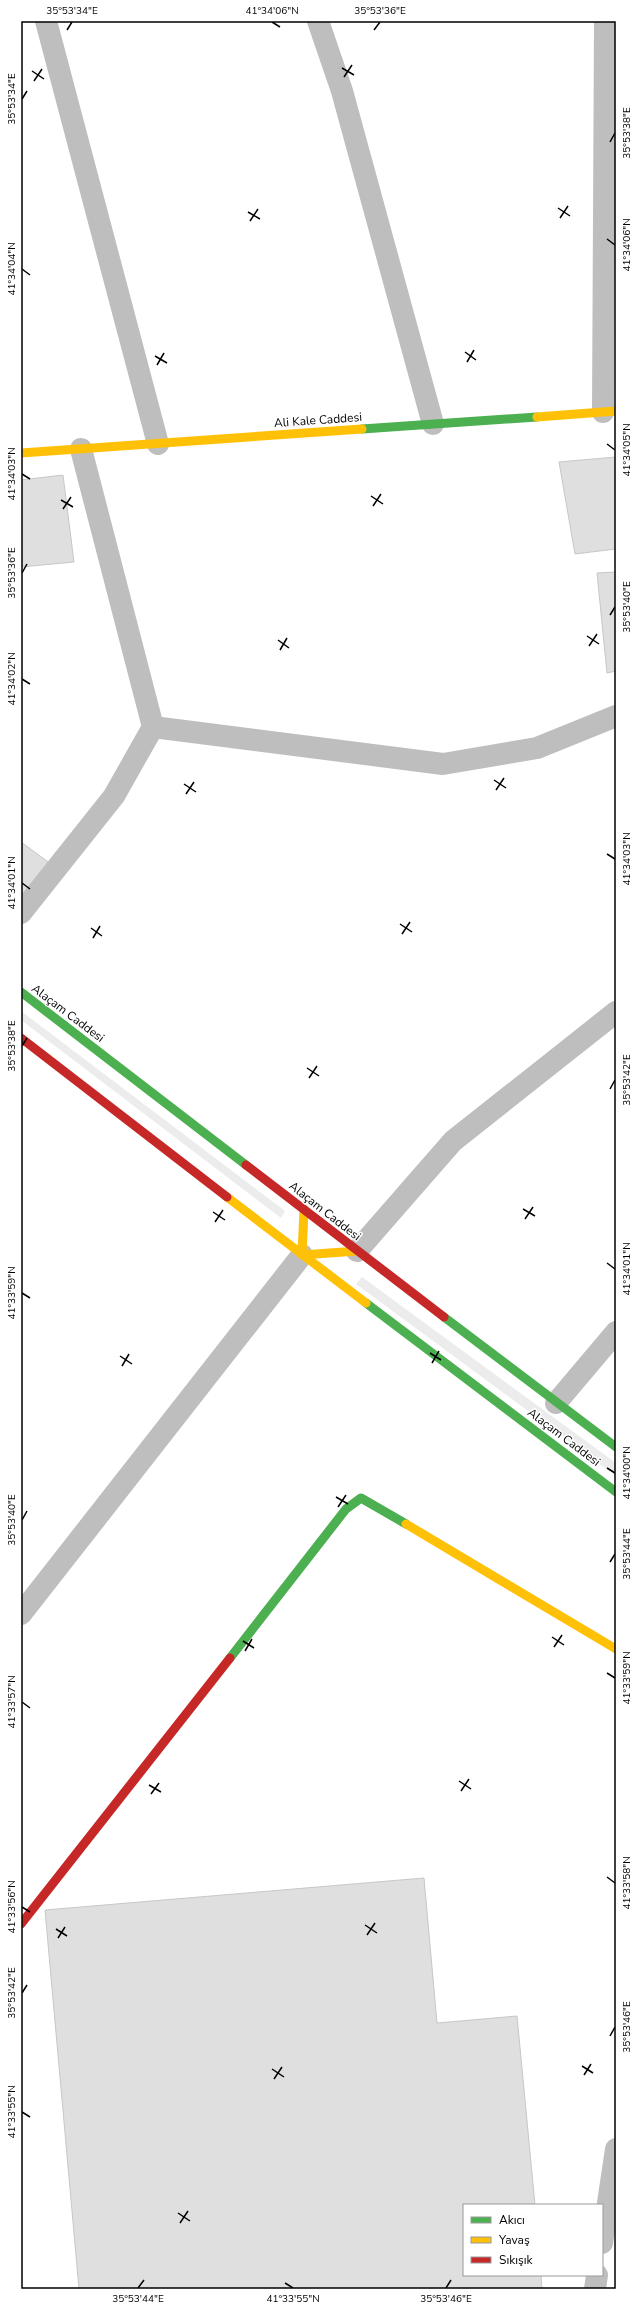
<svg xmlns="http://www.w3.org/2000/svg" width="637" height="2310" font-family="'Nunito Sans',sans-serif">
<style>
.green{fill:#ececec}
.building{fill:#dfdfdf;stroke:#c7c7c7}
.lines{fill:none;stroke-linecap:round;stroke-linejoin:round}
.street{stroke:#bebebe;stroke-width:22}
.fast{stroke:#4caf50;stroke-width:9}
.slow{stroke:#ffc107;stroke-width:9}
.jam{stroke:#c62828;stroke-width:9}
.ticks{fill:none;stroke:#000;stroke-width:1.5}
.labels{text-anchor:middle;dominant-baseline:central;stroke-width:3;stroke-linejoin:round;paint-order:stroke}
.street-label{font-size:12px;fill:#000;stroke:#fff}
.neatline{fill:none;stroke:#000;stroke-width:1.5}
.ticks-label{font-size:10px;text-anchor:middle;fill:#000}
</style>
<rect width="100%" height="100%" fill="#fff"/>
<path class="green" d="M21,1011L285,1211L281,1218L21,1020Z
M362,1277L616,1463V1476L356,1284Z"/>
<path class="building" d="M616,457V549L575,554L559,462Z
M63,475L74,562L21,567V480Z
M616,572V671L607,673L597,573Z
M21,842L51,864L21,903Z
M424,1878L437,2023L517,2016L535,2205H464V2275H541L542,2289H79L45,1910Z"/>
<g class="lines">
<path class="street" d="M46,21L158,444
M318,21L342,91L433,424
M603,412L605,21
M153,727L443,764L537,748L616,716
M21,913L114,796L153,727L81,449
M357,1251L453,1141L616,1012
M556,1403L616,1332
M21,1614L302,1255
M602,2243L616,2149
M595,2289L597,2275"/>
<path class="fast" d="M362,429L537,417
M21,992L246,1165
M366,1303L616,1492
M444,1317L616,1447
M230,1658L346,1509L361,1498L406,1524"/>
<path class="slow" d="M537,417L616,411
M21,453L362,429
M227,1197L366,1303
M304,1209L302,1255L357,1251
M406,1524L616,1649"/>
<path class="jam" d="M21,1038L227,1197
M246,1165L444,1317
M21,1924L230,1658"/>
</g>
<path class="ticks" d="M272,22L280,27M67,30L72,22M374,30L380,22M342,68L354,75M32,71L44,79M344,77L352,65M34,81L42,69M22,99L27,91M610,142L615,133M558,208L570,216M248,212L260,219M560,218L568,206M250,221L258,209M607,239L615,245M22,269L30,275M465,352L476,360M155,356L167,363M467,362L474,350M157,365L164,353M607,444L615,450M22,474L30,479M371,496L383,504M61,500L73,507M373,506L381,494M63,509L71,497M22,573L27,564M610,615L615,607M587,636L599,644M278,640L289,648M589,646L597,634M280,650L287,638M22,679L30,684M494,780L506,788M184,784L196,792M496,790L504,778M186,794L194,782M607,854L615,859M22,883L30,889M400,924L412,932M91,928L102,936M402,934L410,922M93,938L100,926M22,1046L27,1038M307,1068L319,1076M309,1078L317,1066M610,1089L615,1080M523,1209L535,1216M213,1212L225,1220M525,1219L533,1207M215,1222L223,1210M607,1263L615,1269M22,1293L30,1298M430,1353L441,1360M120,1356L132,1364M432,1363L439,1351M122,1366L129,1354M607,1468L615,1473M336,1497L348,1504M338,1507L346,1495M22,1520L27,1511M610,1562L615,1554M552,1637L564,1645M243,1641L254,1648M554,1647L562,1635M245,1651L252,1639M607,1673L615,1678M22,1702L30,1708M459,1781L471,1789M149,1785L161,1792M461,1791L469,1779M151,1794L159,1783M607,1877L615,1883M22,1907L30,1912M365,1925L377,1933M56,1929L67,1936M367,1935L375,1923M58,1938L65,1927M22,1993L27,1985M610,2036L615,2027M582,2066L593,2073M272,2069L284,2077M584,2075L591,2064M274,2079L282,2067M22,2112L30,2117M178,2213L190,2221M180,2223L188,2211M285,2283L293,2288M138,2288L144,2280M446,2288L451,2280"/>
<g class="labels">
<g class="street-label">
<text transform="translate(318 420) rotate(-4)">Ali Kale Caddesi</text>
<text transform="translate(68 1013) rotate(37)">Alaçam Caddesi</text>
<text transform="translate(325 1211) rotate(38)">Alaçam Caddesi</text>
<text transform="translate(564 1437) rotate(37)">Alaçam Caddesi</text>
</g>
</g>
<rect width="637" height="2310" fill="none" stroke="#ffffff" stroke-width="44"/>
<rect x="463" y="2204" width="140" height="72" fill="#ffffff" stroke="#999999"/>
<rect x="471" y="2217" width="20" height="6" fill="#4caf50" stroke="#999999"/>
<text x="499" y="2224" font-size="12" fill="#000000">Akıcı</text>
<rect x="471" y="2237" width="20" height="6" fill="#ffc107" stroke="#999999"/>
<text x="499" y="2244" font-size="12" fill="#000000">Yavaş</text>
<rect x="471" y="2257" width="20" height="6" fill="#c62828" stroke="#999999"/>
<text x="499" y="2264" font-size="12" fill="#000000">Sıkışık</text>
<rect x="22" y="22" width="593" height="2266" class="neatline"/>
<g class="ticks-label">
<text x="72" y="14">35°53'34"E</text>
<text x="272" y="14">41°34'06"N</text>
<text x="380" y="14">35°53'36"E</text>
<text transform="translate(11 99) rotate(-90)" y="4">35°53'34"E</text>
<text transform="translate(626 133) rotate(-90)" y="4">35°53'38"E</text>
<text transform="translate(626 245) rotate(-90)" y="4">41°34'06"N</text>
<text transform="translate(11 269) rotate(-90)" y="4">41°34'04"N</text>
<text transform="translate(626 450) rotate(-90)" y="4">41°34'05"N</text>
<text transform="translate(11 474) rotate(-90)" y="4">41°34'03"N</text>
<text transform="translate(11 573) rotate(-90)" y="4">35°53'36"E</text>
<text transform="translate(626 607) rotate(-90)" y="4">35°53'40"E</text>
<text transform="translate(11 679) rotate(-90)" y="4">41°34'02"N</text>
<text transform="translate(626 859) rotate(-90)" y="4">41°34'03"N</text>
<text transform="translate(11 883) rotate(-90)" y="4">41°34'01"N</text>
<text transform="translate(11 1046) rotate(-90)" y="4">35°53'38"E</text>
<text transform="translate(626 1080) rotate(-90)" y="4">35°53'42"E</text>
<text transform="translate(626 1269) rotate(-90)" y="4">41°34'01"N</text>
<text transform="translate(11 1293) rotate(-90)" y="4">41°33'59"N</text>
<text transform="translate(626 1473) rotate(-90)" y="4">41°34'00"N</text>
<text transform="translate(11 1520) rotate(-90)" y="4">35°53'40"E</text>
<text transform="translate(626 1554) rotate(-90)" y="4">35°53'44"E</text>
<text transform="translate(626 1678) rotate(-90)" y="4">41°33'59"N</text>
<text transform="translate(11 1702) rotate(-90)" y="4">41°33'57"N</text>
<text transform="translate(626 1883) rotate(-90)" y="4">41°33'58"N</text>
<text transform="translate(11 1907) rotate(-90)" y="4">41°33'56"N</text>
<text transform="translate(11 1993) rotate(-90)" y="4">35°53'42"E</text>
<text transform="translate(626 2027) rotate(-90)" y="4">35°53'46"E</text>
<text transform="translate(11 2112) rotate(-90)" y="4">41°33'55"N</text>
<text x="138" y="2302">35°53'44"E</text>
<text x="293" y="2302">41°33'55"N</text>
<text x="446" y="2302">35°53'46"E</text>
</g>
</svg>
